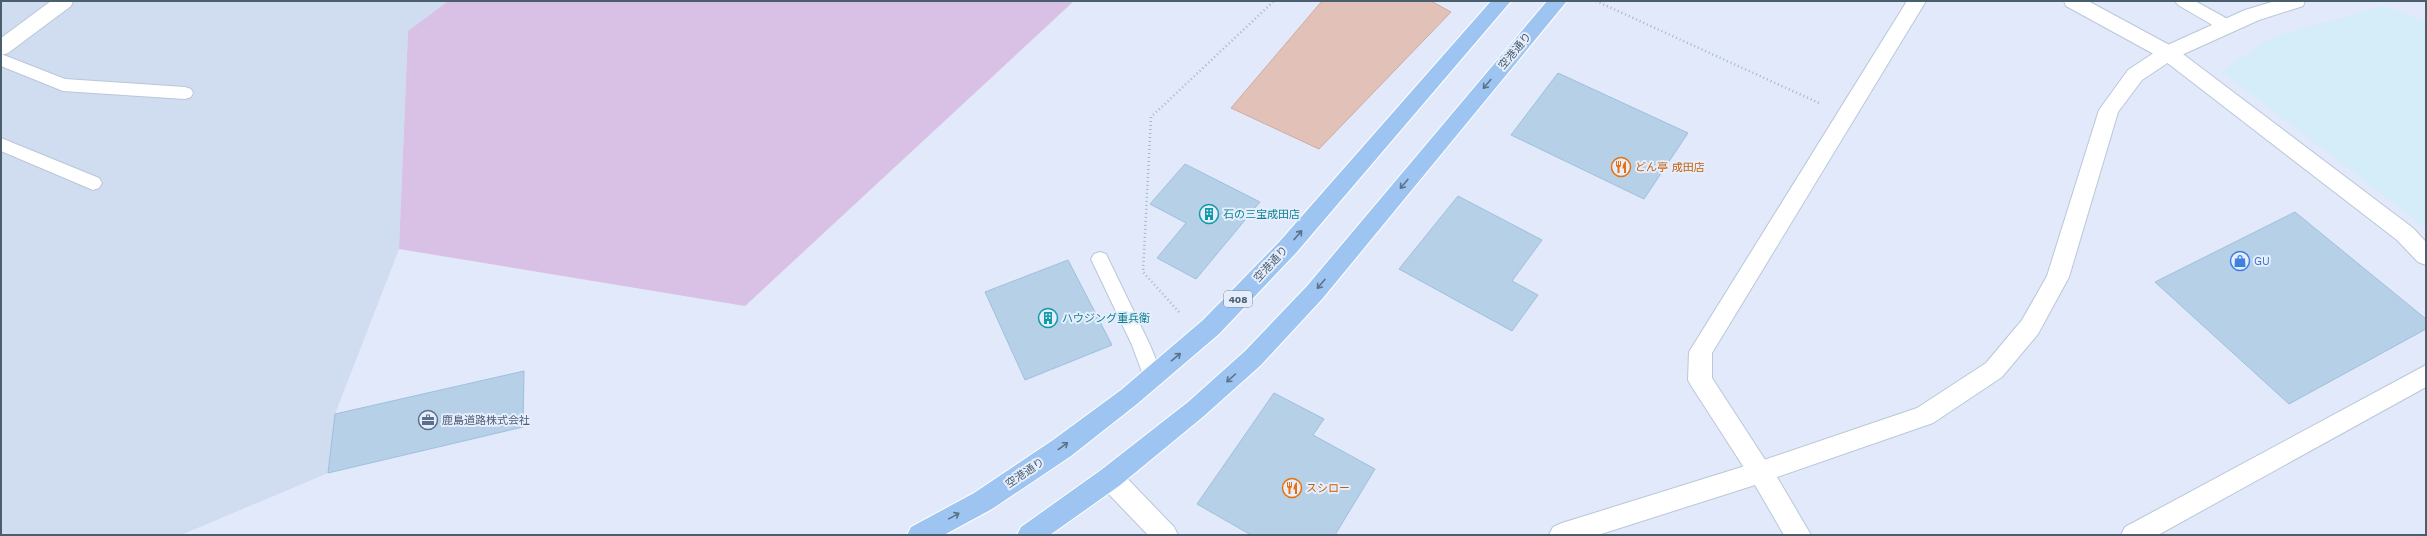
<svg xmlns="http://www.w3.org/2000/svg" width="2427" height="536" font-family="'Work Sans','Noto Sans JP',sans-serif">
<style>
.residential{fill:#d0dcf0}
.commercial{fill:#d5ecf9}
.green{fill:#d9c1e5}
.water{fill:#e1c1b8;stroke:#d1ab9f}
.building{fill:#b6d0e7;stroke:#9dc0dd}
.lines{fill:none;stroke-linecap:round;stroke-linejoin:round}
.service-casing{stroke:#b9c7d8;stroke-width:2}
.minor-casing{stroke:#b9c7d8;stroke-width:2}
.tertiary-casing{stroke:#b9c7d8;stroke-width:2}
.trunk-casing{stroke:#fff;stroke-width:2}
.path{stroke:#9fb9d0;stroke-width:2.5;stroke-dasharray:1 3;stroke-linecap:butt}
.service{fill:#fff;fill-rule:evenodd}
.minor{fill:#fff;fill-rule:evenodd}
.tertiary{fill:#fff;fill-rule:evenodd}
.trunk{fill:#9ec5f1;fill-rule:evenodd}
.oneway{stroke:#5b7388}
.labels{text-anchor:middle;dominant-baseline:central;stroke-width:4;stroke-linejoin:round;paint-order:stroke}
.shield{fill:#e6eefd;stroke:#798a99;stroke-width:1}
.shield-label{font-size:10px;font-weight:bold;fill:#4a5f6e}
.street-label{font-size:11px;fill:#4a5f6e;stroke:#e6eefd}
.food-label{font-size:11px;fill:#c56008;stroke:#e6eefd;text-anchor:start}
.culture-label{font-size:11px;fill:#0d838f;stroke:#e6eefd;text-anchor:start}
.shop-label{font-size:11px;fill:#366cbe;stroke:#e6eefd;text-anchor:start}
.service-label{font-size:11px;fill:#4e5e75;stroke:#e6eefd;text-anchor:start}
</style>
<rect width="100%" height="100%" fill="#e1e9fa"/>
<path class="residential" d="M1,1H448L408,31L399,249L335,414L328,473L181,535H1Z"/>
<path class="commercial" d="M2383,6L2426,22V228L2221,71L2273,37Z"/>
<path class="green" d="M448,1H1074L745,306L399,249L408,31Z"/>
<path class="water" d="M1322,1H1431L1451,12L1319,149L1231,108Z"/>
<path class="building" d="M1558,73L1688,133L1644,199L1511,135Z
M1185,164L1260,202L1196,279L1157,258L1186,223L1150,204Z
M1458,196L1542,240L1512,281L1538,295L1512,331L1399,269Z
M2295,212L2426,319V329L2289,404L2155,282Z
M1068,260L1112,345L1025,380L985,292Z
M524,371L523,427L328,473L335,414Z
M1274,393L1324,419L1313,435L1375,469L1335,535H1251L1197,504Z"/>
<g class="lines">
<defs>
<path id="service" d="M2175,1H2195L2233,22L2235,26L2233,30H2221L2178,5Z
M1,54L65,79L185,87L191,89L193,93L191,97L185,99L63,91L1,66Z
M1,138L99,178L102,183L99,188L93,190L1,151Z
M1100,252L1106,254L1150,345L1163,377L1160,383L1153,385L1146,383L1132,345L1091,259L1094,254Z"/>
<path id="minor" d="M51,1H73L71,6L8,53L1,55V38Z
M1907,1H1926L1712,353V378L1773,472L1770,480L1761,483L1752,480L1692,387L1688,380L1689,352Z
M2064,1H2088L2175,48L2413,228L2426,242V265L2418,262L2397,240L2161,58L2066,6Z
M2426,365V387L2158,535H2121L2125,527Z"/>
<path id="tertiary" d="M2275,1H2305L2303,6L2259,20L2175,58L2142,80L2118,112L2069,277L2038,334L2002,377L1933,423L1777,477L1811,535H1784L1755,485L1598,535H1549L1553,527L1562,523L1761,461L1917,408L1986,363L2022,320L2047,276L2099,110L2128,70L2161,48L2245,10Z
M1110,467L1119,470L1174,527L1178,535H1148L1101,486L1098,478L1101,470Z"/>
<path id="trunk" d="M1491,1H1511L1296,253L1219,334L1137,404L1071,456L992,509L944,535H907L911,527L974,493L1053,440L1121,390L1203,320L1280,241Z
M1547,1H1567L1323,298L1261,365L1204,416L1119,486L1050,535H1017L1021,527L1101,470L1188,402L1245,351L1307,286Z"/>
</defs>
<use href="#service" class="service-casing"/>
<use href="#minor" class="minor-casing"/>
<use href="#tertiary" class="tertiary-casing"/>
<use href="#trunk" class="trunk-casing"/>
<path class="path" d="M1596,1L1819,103
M1179,312L1143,272L1151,117L1274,1"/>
<use href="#service" class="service"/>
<use href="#minor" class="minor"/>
<use href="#tertiary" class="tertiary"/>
<use href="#trunk" class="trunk"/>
</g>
<defs><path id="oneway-shaft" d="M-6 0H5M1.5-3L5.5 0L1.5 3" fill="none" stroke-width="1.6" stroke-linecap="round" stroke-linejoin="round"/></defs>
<g class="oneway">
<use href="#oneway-shaft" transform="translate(1487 84) rotate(130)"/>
<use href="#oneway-shaft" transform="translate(1404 184) rotate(130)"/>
<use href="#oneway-shaft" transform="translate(1298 235) rotate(-49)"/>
<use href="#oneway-shaft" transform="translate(1321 284) rotate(130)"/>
<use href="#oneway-shaft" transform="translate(1176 357) rotate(-40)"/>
<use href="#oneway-shaft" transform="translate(1231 378) rotate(138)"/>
<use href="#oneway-shaft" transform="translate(1063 446) rotate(-36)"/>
<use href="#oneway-shaft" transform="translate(954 516) rotate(-29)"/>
</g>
<defs>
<symbol id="restaurant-ring" viewBox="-11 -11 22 22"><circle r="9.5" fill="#e6eefd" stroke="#e8710a" stroke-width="1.5"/><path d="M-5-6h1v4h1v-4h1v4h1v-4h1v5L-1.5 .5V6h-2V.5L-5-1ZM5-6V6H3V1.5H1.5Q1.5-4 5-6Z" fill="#e8710a"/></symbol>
<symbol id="building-ring" viewBox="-11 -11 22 22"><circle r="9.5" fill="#e6eefd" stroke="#0f9aa8" stroke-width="1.5"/><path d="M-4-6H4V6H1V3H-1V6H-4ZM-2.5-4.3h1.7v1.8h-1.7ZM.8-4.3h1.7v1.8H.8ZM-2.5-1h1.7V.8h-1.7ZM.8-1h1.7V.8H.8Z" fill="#0f9aa8"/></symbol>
<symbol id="shop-ring" viewBox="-11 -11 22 22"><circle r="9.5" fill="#e6eefd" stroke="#3f7fe0" stroke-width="1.5"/><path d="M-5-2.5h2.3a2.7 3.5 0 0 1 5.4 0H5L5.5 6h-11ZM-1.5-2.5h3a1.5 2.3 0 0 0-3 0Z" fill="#3f7fe0"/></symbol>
<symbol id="office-ring" viewBox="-11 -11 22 22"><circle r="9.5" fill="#e6eefd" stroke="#5c6f8a" stroke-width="1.5"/><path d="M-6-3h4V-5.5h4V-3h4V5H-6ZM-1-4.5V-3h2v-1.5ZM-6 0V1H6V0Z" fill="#5c6f8a"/></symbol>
</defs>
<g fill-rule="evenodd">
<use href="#restaurant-ring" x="1610" y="156" width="22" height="22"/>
<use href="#building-ring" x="1198" y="203" width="22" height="22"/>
<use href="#shop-ring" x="2229" y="250" width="22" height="22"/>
<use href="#building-ring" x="1037" y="307" width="22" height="22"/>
<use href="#office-ring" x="417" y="409" width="22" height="22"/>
<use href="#restaurant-ring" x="1281" y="477" width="22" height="22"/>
</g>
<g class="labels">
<rect class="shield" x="1224" y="291" width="28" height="16" rx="3"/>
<g class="shield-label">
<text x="1238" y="299">408</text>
</g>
<g class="street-label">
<text transform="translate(1515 51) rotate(-50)">空港通り</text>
<text transform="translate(1271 264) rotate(-47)">空港通り</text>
<text transform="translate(1025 473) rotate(-34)">空港通り</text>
</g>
<g class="food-label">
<text x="1635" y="167">どん亭 成田店</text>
<text x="1306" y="488">スシロー</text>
</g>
<g class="culture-label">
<text x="1223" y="214">石の三宝成田店</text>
<text x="1062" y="318">ハウジング重兵衛</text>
</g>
<g class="shop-label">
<text x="2254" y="261">GU</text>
</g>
<g class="service-label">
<text x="442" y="420">鹿島道路株式会社</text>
</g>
</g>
<rect width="2427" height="536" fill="none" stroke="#4a5f6e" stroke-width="4"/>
</svg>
